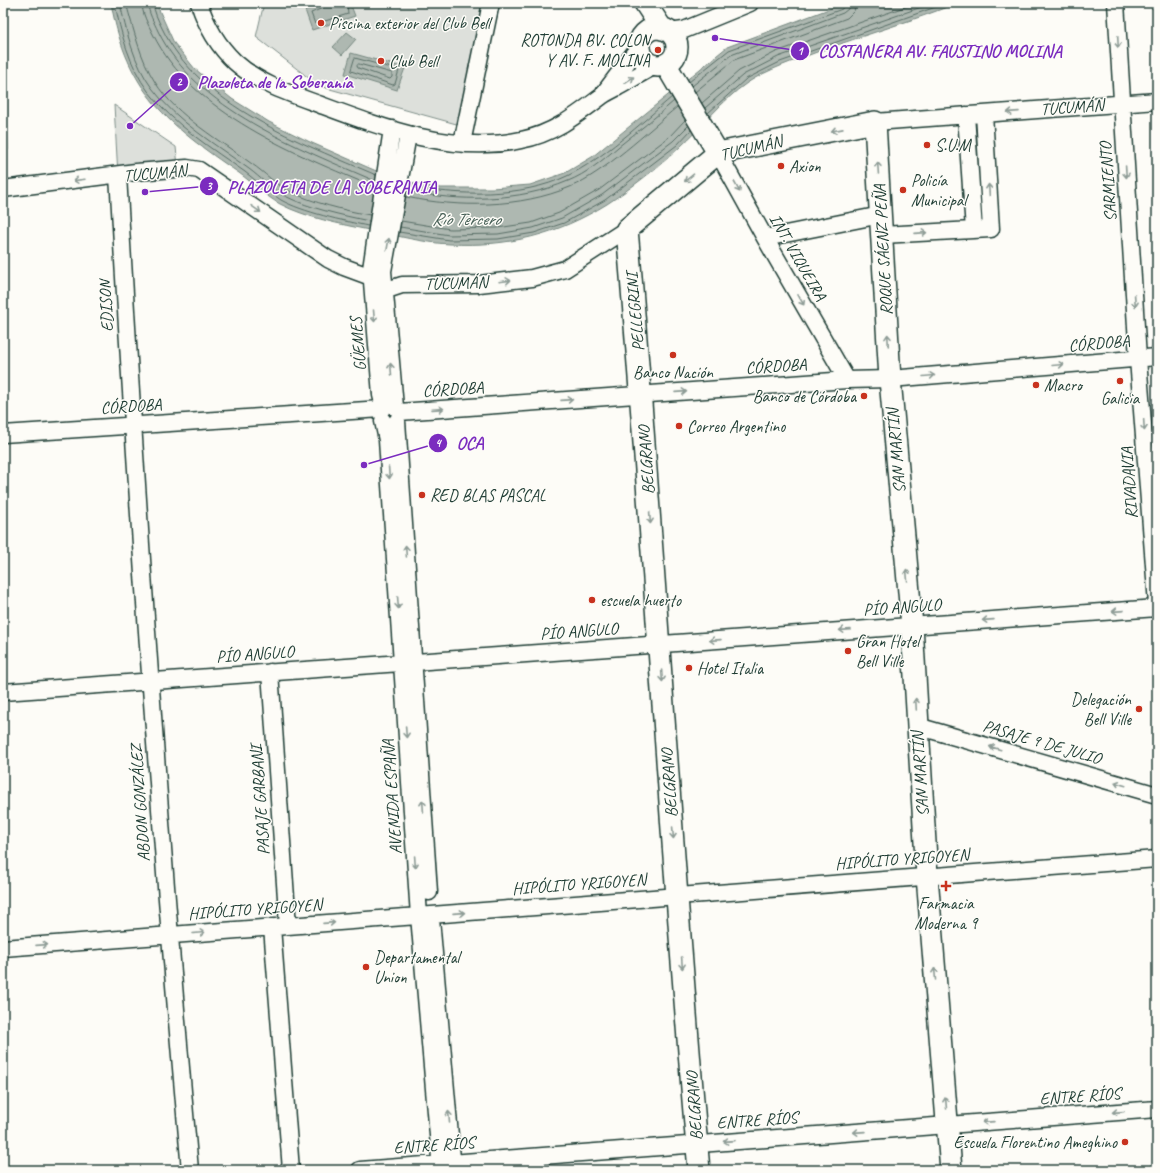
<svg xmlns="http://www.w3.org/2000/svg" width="1160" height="1173" font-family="Caveat,sans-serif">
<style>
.green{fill:#dde0db;stroke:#7e8e88}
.water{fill:#aeb8b1;stroke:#75877f}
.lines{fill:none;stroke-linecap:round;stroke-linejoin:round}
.shore{stroke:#586e66;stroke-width:1}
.minor-casing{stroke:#1f3d34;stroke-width:19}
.major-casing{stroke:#1f3d34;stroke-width:24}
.minor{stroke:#fdfcf7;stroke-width:16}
.major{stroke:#fdfcf7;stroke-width:21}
.oneway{stroke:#8e9c96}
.poi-dot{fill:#c8321e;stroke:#fdfcf7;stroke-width:1.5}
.labels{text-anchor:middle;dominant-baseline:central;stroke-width:3;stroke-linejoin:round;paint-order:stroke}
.poi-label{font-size:17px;fill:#1f3d34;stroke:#fdfcf7;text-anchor:start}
.street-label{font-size:17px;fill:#1f3d34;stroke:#fdfcf7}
.water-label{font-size:18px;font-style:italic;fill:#435c53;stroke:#fdfcf7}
.leader{fill:none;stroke:#7b2cbf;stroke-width:1.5}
.callout-dot{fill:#7b2cbf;stroke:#fdfcf7;stroke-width:1.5}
.mark-label{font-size:12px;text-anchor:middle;font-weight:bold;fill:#fff}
.callout-label{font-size:18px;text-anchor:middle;font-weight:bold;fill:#7b2cbf;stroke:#fdfcf7;stroke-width:3;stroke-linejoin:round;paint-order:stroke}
</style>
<rect width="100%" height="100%" fill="#fdfcf7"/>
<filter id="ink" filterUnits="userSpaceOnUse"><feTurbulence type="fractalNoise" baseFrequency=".025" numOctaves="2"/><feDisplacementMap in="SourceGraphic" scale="8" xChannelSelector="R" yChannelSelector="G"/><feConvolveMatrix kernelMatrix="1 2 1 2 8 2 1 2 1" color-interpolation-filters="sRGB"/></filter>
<g filter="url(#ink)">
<path class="green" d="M3,3H5L8,150L3,151Z
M264,3H486L460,125L319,86L256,37Z
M114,105L176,147L178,166L118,175Z"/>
<path class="water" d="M111,3H156L174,43L195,69L232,99L269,122L312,143L397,180L441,188H492L530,185L565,173L592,157L727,47L845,3H958C912,21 864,35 817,52C794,61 768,69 747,83C721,101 703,126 680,147C660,166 630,189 607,204C557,235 508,247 450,244C423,243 395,235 369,230C340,224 307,218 280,204C265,196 253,183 239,173C168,125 127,92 111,3Z
M326,3H350L355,16L312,30L305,10Z
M347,32L356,39L342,55L333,47Z
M351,53L405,68L397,90L345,74Z"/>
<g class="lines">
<path class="shore" d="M115,3C120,32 130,67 148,91C174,125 211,148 245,172C257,181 268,192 281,200C302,212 344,221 368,226
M120,3C126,31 134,64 152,88C177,122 215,144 249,169C260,177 272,190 285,196C311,209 341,215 369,221
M126,3C134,31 140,58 155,82C176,116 221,141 252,164C264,172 276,185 289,191C314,203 342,210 370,215
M142,3C142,14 148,24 153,34C191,113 298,155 374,187
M148,3C148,13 154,22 158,31C196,110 300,148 375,181
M153,3C154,12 158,20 162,28C199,106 302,143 376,175
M325,3L323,8L311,13L315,24L348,14L347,3
M355,58L399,70L395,84L393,85L351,71Z
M359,64L392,73V77L390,79L358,68L357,66Z
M689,82L729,50L842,9L844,3
M692,86L731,55L843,13L848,9L850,3
M695,92L734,60L847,18L854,11L856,3
M702,103L739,71L776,52L916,3
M705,108L743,75L778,57L933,3
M708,113L746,79L780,62L947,3
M408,186C456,196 522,198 567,176C603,159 641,123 672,97
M407,191C459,202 519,202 568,181C586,174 603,160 618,147C637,132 656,117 674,101
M406,197C459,208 520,208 570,187C604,173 648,131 677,107
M401,221L450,229L497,228L531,223L559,213L599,190L669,137L685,120
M400,227L449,235L498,234L533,228L562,218L602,195L673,141L688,126
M399,232L449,240L498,239L534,233L564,223L605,200L677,145L691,130"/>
<defs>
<path id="minor" d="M199,3C206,25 218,46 235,62C259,84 291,94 321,105C383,128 454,155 521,140C553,134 577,115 602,96C607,92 613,90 618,87C631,80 642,72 655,66
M1116,3L1138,359L1157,604
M669,32L684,30L750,3
M604,93L638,48
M966,115L974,230
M875,122L1157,101
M462,143L491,3
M718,153L765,238L847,380
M118,175C137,507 160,839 190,1170
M3,189L136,172L187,168L199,170L328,259L344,267L371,277
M882,235L991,229L984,114
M765,238L881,215
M384,291L402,285L479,284L532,278L565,269L627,229
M384,407L381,395L371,269L392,129
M395,407L383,271L408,135
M399,412L847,380L890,379L1157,357
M383,421L387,440L419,916L441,1170
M397,421L429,892
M3,434L382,409
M270,672L288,926
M3,692L1157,608
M917,726L1157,795
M431,919L453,1170
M272,927L291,1170
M3,948L1157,859
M360,1170L1157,1109"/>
<path id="major" d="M645,3L662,29
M639 47a19 19 0 1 1 38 0a19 19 0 1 1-38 0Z
M666,65L718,153
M699,1170C671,857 654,542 627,229L718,153L875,122L890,379L912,626L927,876L951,1170"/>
</defs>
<use href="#minor" class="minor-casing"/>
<use href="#major" class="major-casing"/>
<use href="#minor" class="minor"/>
<use href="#major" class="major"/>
</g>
<defs><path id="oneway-shaft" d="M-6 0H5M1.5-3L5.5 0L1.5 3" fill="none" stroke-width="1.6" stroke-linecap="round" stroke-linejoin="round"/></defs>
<g class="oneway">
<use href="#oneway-shaft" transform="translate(1118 42) rotate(87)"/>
<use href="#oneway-shaft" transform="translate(629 80) rotate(-34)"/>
<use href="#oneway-shaft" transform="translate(1013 112) rotate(176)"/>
<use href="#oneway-shaft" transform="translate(837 130) rotate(169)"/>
<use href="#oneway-shaft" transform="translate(878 168) rotate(-94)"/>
<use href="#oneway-shaft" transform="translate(1126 172) rotate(86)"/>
<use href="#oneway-shaft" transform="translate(689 178) rotate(140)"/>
<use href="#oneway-shaft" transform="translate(79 180) rotate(173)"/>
<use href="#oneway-shaft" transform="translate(737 187) rotate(61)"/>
<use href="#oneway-shaft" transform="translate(989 190) rotate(-94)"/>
<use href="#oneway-shaft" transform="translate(256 209) rotate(35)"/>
<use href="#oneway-shaft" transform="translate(921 233) rotate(-4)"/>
<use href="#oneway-shaft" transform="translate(388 244) rotate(-80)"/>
<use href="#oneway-shaft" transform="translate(505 281) rotate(-7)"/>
<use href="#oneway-shaft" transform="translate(801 300) rotate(60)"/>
<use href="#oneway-shaft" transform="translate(1135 301) rotate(86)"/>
<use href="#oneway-shaft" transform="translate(374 316) rotate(85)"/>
<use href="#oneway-shaft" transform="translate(888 340) rotate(-93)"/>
<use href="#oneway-shaft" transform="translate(1058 365) rotate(-5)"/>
<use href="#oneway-shaft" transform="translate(391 369) rotate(-95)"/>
<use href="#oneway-shaft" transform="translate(929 376) rotate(-5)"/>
<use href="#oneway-shaft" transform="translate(681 392) rotate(-4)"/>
<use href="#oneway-shaft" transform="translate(567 400) rotate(-4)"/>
<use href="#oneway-shaft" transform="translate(438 409) rotate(-4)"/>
<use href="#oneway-shaft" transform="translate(1144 425) rotate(86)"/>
<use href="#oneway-shaft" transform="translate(389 473) rotate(86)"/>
<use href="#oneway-shaft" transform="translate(650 518) rotate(86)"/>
<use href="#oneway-shaft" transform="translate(406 551) rotate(-94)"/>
<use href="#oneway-shaft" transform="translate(907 575) rotate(-95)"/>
<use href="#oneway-shaft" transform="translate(398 603) rotate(86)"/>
<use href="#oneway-shaft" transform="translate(1118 611) rotate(176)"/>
<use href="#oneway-shaft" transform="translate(988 620) rotate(176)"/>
<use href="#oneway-shaft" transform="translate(845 630) rotate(176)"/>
<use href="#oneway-shaft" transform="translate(715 640) rotate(176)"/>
<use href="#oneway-shaft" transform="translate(662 676) rotate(86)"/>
<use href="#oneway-shaft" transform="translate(916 704) rotate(-93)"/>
<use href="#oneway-shaft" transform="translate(406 732) rotate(86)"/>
<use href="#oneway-shaft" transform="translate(995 748) rotate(-164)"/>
<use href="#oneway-shaft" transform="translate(1120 784) rotate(-164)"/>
<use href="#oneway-shaft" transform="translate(423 806) rotate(-94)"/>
<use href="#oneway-shaft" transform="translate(673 833) rotate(86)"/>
<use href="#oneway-shaft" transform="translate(415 862) rotate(86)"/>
<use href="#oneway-shaft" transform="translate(459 913) rotate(-4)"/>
<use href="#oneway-shaft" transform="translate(329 923) rotate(-4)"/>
<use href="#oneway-shaft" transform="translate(199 933) rotate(-5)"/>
<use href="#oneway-shaft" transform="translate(42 945) rotate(-4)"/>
<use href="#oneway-shaft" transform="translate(682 963) rotate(86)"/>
<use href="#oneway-shaft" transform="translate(935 974) rotate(-95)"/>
<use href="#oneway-shaft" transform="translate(946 1103) rotate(-95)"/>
<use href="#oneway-shaft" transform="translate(1118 1112) rotate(176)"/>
<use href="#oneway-shaft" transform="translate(449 1117) rotate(-95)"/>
<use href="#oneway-shaft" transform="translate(988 1122) rotate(176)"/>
<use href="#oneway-shaft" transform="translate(859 1132) rotate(176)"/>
<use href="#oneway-shaft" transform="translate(729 1141) rotate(176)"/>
</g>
</g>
<g class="poi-dot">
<circle cx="321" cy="23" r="4"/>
<circle cx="658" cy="50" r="4"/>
<circle cx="381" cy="61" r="4"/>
<circle cx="927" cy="145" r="4"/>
<circle cx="781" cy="166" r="4"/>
<circle cx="903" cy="190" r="4"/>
<circle cx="673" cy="355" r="4"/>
<circle cx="1120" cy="381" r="4"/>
<circle cx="1036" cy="385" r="4"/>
<circle cx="864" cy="396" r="4"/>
<circle cx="679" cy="426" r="4"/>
<circle cx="422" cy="495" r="4"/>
<circle cx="592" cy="600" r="4"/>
<circle cx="848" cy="651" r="4"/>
<circle cx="689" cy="668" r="4"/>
<circle cx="1139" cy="709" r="4"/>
<path d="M944 880h4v4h4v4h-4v4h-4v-4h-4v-4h4z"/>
<circle cx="366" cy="967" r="4"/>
<circle cx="1125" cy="1142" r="4"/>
</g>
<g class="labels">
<g class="poi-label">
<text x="329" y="23">Piscina exterior del Club Bell</text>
<text x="650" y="40" text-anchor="end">ROTONDA BV. COLON<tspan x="650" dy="20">Y AV. F. MOLINA</tspan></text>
<text x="389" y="61">Club Bell</text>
<text x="935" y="145">S.U.M</text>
<text x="789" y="166">Axion</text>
<text x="911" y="180">Policía<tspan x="911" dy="20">Municipal</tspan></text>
<text x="673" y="372" text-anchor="middle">Banco Nación</text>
<text x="1044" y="385">Macro</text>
<text x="856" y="396" text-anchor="end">Banco de Córdoba</text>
<text x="1120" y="398" text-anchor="middle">Galicia</text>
<text x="687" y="426">Correo Argentino</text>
<text x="430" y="495">RED BLAS PASCAL</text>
<text x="600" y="600">escuela huerto</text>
<text x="856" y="641">Gran Hotel<tspan x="856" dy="20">Bell Ville</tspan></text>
<text x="697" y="668">Hotel Italia</text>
<text x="1131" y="699" text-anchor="end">Delegación<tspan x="1131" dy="20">Bell Ville</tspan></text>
<text x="946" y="903" text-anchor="middle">Farmacia<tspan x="946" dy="20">Moderna 9</tspan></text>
<text x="374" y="957">Departamental<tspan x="374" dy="20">Union</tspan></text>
<text x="1117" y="1142" text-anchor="end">Escuela Florentino Ameghino</text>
</g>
<g class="street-label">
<text transform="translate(1072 107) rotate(-4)">TUCUMÁN</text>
<text transform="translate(751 148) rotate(-13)">TUCUMÁN</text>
<text transform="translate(155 173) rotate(-5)">TUCUMÁN</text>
<text transform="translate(1108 182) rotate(-94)">SARMIENTO</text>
<text transform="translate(883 250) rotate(-93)">ROQUE SÁENZ PEÑA</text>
<text transform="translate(798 257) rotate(60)">INT. VIQUEIRA</text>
<text transform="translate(456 283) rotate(-2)">TUCUMÁN</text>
<text transform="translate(106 306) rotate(-93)">EDISON</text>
<text transform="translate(635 312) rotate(-95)">PELLEGRINI</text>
<text transform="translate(1099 343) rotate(-5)">CÓRDOBA</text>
<text transform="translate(358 344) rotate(-95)">GÜEMES</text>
<text transform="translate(776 366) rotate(-4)">CÓRDOBA</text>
<text transform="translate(453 389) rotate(-4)">CÓRDOBA</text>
<text transform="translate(131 406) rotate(-4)">CÓRDOBA</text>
<text transform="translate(896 451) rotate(-95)">SAN MARTÍN</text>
<text transform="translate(646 460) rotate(-94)">BELGRANO</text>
<text transform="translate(1129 483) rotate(-94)">RIVADAVIA</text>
<text transform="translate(902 607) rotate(-4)">PÍO ANGULO</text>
<text transform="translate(579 631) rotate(-4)">PÍO ANGULO</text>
<text transform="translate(255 654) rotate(-4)">PÍO ANGULO</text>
<text transform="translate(1042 742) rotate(16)">PASAJE 9 DE JULIO</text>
<text transform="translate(920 774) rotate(-94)">SAN MARTÍN</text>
<text transform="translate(669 783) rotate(-94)">BELGRANO</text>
<text transform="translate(392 797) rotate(-94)">AVENIDA ESPAÑA</text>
<text transform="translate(260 800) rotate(-94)">PASAJE GARBANI</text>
<text transform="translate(140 803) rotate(-94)">ABDON GONZÁLEZ</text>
<text transform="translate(902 859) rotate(-4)">HIPÓLITO YRIGOYEN</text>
<text transform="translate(579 884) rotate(-4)">HIPÓLITO YRIGOYEN</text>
<text transform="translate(255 909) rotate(-4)">HIPÓLITO YRIGOYEN</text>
<text transform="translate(1080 1096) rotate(-4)">ENTRE RÍOS</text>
<text transform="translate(694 1106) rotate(-94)">BELGRANO</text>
<text transform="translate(757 1120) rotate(-4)">ENTRE RÍOS</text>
<text transform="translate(434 1145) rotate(-4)">ENTRE RÍOS</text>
</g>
<g class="water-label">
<text x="466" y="219">Río Tercero</text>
</g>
</g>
<path class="leader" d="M715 38L800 51M130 126L179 82M145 192L209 186M364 465L438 443"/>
<g class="callout-dot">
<circle cx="715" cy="38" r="4"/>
<circle cx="130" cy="126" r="4"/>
<circle cx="145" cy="192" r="4"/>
<circle cx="364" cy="465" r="4"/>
<circle cx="800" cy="51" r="10"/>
<circle cx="179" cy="82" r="10"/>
<circle cx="209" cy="186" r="10"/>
<circle cx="438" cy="443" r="10"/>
</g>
<g class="mark-label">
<text x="800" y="55">1</text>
<text x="179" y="86">2</text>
<text x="209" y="190">3</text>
<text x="438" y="447">4</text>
</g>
<g class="callout-label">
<text x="940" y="57">COSTANERA AV. FAUSTINO MOLINA</text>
<text x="275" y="88">Plazoleta de la Soberanía</text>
<text x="332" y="193">PLAZOLETA DE LA SOBERANIA</text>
<text x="470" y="449">OCA</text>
</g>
<rect width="1160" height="1173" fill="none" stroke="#fdfcf7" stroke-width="16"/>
<rect x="8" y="8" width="1144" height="1157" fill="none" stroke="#1f3d34" stroke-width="1.5" filter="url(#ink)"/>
</svg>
